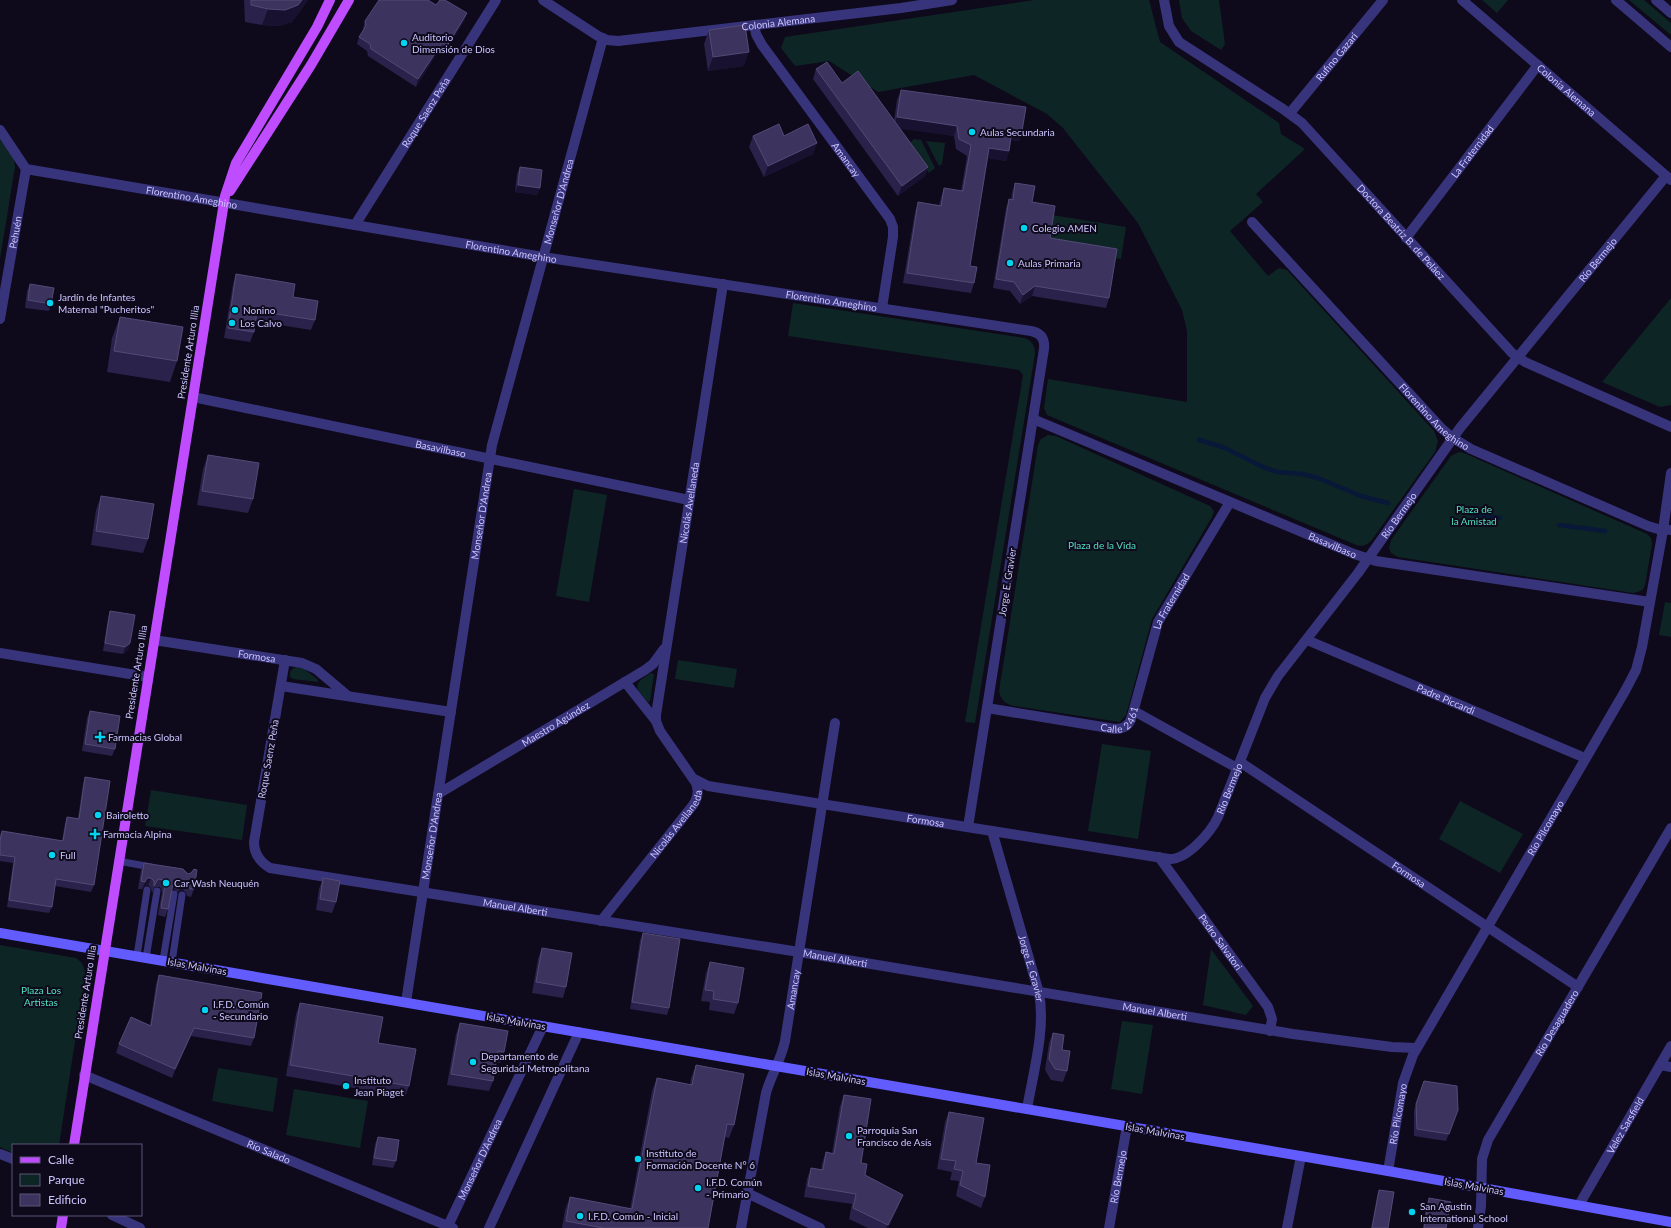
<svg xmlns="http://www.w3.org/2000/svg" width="1671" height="1228" font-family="Lato,sans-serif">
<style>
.green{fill:#0e2525}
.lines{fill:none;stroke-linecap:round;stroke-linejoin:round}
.stream{stroke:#071838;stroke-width:4.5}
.service{stroke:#38347c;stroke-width:7}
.pedestrian{stroke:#38347c;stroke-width:10}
.minor{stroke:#38347c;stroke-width:10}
.tertiary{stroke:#38347c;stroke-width:10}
.secondary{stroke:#625cff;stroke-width:10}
.primary{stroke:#bf4cff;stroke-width:10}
.wall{fill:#2b224b}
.shaded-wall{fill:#18112f}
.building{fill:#3c345e;stroke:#534a77}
.poi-dot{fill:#00d4f0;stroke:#0e0a1b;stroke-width:1.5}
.labels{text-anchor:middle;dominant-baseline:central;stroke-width:4;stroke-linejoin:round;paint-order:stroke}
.street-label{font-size:10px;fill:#ccc5ff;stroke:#0e0a1b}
.poi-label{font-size:10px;fill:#ccc5ff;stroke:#0e0a1b;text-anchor:start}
.park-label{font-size:10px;fill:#50e0be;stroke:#0e0a1b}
</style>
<rect width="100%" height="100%" fill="#0e0a1b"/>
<path class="green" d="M1034,0H1149L1160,42L1279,123L1281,134L1305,149L1256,194L1263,202L1230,231L1268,276L1279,268L1287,270L1434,431L1438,441L1435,452L1371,541C1366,546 1360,547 1354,544L1047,415L1044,408L1048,379L1187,402V331L1182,310L1138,223L1063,128L1047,114L974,75L878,92L829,61L795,66L781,48L785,37Z
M1179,0H1219L1225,44L1221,50L1191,31L1182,18Z
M1482,0H1508L1497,13Z
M1629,0H1644L1671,23V35Z
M0,139L14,159L15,167L0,259Z
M914,139L921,140L935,168L929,173L908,145Z
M926,141L945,143L942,164L939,166Z
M1052,215L1126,227L1121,259L1047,247Z
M1671,298V405L1660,407L1602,382Z
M793,303L1024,338C1032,340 1035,346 1035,354L975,723L965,722L1023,375L1019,370L788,336Z
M1048,435L1056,436L1210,506L1214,511L1212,517L1152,619L1126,715L1120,722L1014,706C1005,704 1001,700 999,691L1038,445L1041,439Z
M1459,452L1464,453L1647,534L1651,538L1652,544L1645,585C1643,591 1639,592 1633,593L1398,557L1391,553L1389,548L1391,540L1451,456Z
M574,489L607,495L589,602L556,596Z
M1665,602L1671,603V637L1659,635Z
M678,660L737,669L734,688L675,679Z
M297,667L303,668L317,679L318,682L293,679L290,677C289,672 292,668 297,667Z
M651,673L654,674L650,701L648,702C633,687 634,683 651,673Z
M1102,744L1151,751L1138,839L1088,831Z
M151,790L247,805L242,840L145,826Z
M1460,801L1523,834L1500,873L1439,839Z
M0,945L76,958C84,963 85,969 85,977L59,1145H13V1153L0,1147Z
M1211,949L1253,1006L1246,1015L1203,1005Z
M1122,1021L1153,1025L1142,1094L1111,1089Z
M218,1068L278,1078L273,1112L212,1101Z
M294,1089L368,1101L360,1148L286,1135Z"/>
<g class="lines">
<path class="stream" d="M1199,440L1223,447L1265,468L1278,472L1302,474L1318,478L1361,496L1388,503
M1472,514L1500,518
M1559,525L1605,531"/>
<path class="service" d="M118,861L151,867
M137,956L147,890
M146,958L157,891
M163,960L174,894
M172,962L182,895"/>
<path class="pedestrian" d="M625,682L656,721"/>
<g class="minor">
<path id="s1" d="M543,0L598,36L607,40L618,41L901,8L952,0"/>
<path id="s2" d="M1164,0L1169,26L1179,42L1283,109L1302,123L1512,353L1525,362L1671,427"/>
<path id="s3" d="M1462,0L1671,180"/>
<path id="s4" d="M754,25L756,34L762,45L890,219L893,227V237L882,308"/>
<path id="s5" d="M1290,113L1383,0"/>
<path id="s6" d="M0,130L26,169L543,257L1031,331C1041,333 1045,339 1044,349L968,827"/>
<path id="s7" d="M1252,222L1441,428L1453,438L1471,449L1648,526L1658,529L1671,530"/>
<path id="s8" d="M355,225L496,0"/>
<path id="s9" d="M1406,238L1538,65"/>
<path id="s10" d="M0,319L26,169"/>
<path id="s11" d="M193,397L689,500"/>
<path id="s12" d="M1033,419L1354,554L1376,561L1650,602"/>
<path id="s13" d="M154,640L302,663L316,669L348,696"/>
<path id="s14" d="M1307,640L1585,758"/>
<path d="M0,653L148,677"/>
<path id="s15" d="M285,660L254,842C254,854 260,862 270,868L799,952L1293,1034L1392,1047L1416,1048"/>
<path d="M281,686L451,712"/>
<path id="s16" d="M987,708L1115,729C1124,729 1130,725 1132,716L1158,622L1230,502"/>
<path d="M1134,711L1237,768"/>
<path id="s17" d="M1240,762L1578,987"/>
<path id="s18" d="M694,779L708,786L1169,859C1187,860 1211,832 1218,817L1265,698L1278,676L1358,573L1460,428L1666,176"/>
<path id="s19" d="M438,794L645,670L653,664L664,649"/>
<path id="s20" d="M992,831L1039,993C1046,1029 1033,1073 1027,1109"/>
<path id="s21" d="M1159,857L1268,1007L1272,1019L1270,1031"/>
<path id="s22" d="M601,921L693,805C698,798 699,791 696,783L660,731L656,721V715L723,284"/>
<path id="s23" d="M406,1002L492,445L603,38"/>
<path d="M1660,1065L1671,1067"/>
<path id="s24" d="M84,1075L453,1228"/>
<path d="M0,1154L13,1159"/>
<path id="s25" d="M1388,1171L1403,1083L1413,1055L1625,691L1636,670L1642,647L1663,530L1671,473"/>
<path d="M747,1193L820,1228"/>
<path id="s26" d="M1579,1205L1671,1046"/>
<path d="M112,1215L140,1228"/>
<path id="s27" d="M447,1228L543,1026"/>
<path d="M489,1228L579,1032"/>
<path id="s28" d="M741,1228L766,1093C771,1075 781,1060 785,1041L835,723"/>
<path id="s29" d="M1109,1228L1127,1126"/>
<path d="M1287,1228L1301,1156"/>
</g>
<g class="tertiary">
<path d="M1616,0L1671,47"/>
<path d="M1656,0L1671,13"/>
<path id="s30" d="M1478,1228L1481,1206L1482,1159L1488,1140L1671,828"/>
</g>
<path class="secondary" d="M0,933L1388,1171L1671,1222"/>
<path class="primary" d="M230,191L311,65L349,0
M74,1145L225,196L236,163L317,27L330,0
M61,1228L63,1215"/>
</g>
<path class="wall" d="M244,0H308L292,22L279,26L262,25L245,22Z
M436,5L467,13L464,21L444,53L439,50L416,87L368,56L367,51L357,44L359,37L363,31V28L365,21Z
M709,30L744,66L708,71L704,44Z
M816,69L842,83L894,121L897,100L901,90L1022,131L1019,141L1011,140L1009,151L1006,161L988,158L970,266L974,283L971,293L903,283L915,212L918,202L939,205L941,198L944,188L961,191L967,156L956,149L954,136L899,128L928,167L925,176L898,196L813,79Z
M753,136H784L817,143L813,154L764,177L749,147Z
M520,167L540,188L537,195L515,192L517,174Z
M1015,183L1032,202L1050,238L1109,298L1106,308L1032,296L1020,304L1010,291L993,288L1006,208L1009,199L1011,200L1012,192Z
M236,274L293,297L315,320L311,330L255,321L254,332L250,342L224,338L233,284Z
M30,284L51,304L49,311L25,308L27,291Z
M120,317L177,361L170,382L107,372L112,338Z
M208,455L253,499L248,513L197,505L203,469Z
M101,496L148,539L143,553L91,545L96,510Z
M110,611L130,643L128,650L123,654L103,651L108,618Z
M90,711L115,749L112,756L82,751L87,718Z
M85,777L94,885L91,892L55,886L52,907L49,913L7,907L13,863L0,861V835L2,831L62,841L65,823L67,817L78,818L83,784Z
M144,863L183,869L194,889L191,897L187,896L186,893L183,890L178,892L174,889L171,890L168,909L165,917L158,915L162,892L160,887H155L152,893L151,888L148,885L145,886L142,889H138L141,870Z
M323,878L336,902L332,913L316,910L319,889Z
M643,933L669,1008L667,1015L630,1009L640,940Z
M542,948L566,987L563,998L532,993L538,959Z
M710,962L738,1003L734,1014L709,1010L710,1002L701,1001L706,973Z
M159,975L254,1038L251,1046L191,1036L172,1078L116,1053L119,1044L150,1025L156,984Z
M300,1003L378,1043L409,1086L405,1097L286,1076L296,1014Z
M460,1023L504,1052L500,1063L496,1062L493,1081L489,1091L447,1085L456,1034Z
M1053,1033L1067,1071L1063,1082L1051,1080L1045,1070L1049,1043Z
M696,1065L734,1125L729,1138L725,1137L708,1228H562L565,1210L570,1197L630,1209L652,1091L657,1078L690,1085L691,1078Z
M1424,1081L1458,1110L1446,1141L1414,1136V1111Z
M844,1095L861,1163L865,1175L899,1205L888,1228H868L849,1219L852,1204L804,1197L807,1179L811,1168L821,1170L822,1163L826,1152L832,1153L840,1106Z
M949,1112L985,1197L981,1208L956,1196L959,1181L950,1180L952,1172L937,1169L945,1122Z
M378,1137L396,1161L393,1168L372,1165L375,1144Z
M1379,1190L1388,1228H1371L1377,1197Z
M1429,1198L1446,1228H1423L1426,1206Z"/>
<path class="shaded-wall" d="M302,0H308L292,22L279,26L262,25L268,9Z
M467,13L464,21L444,53L447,46Z
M442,43L439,50L416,87L418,79Z
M749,52L744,66L708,71L713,57Z
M897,117L957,126L954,136L893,128Z
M1012,130L1022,131L1019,141L1009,140Z
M817,143L813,154L764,177L768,166Z
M989,148L1009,151L1006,161L986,158Z
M928,167L925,176L898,196L902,186Z
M518,185L540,188L537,195L515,192Z
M1035,286L1032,296L1020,304L1023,295Z
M130,643L128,650L123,654L125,647Z
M147,878H151L148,885L145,886L142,889L145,882Z
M177,882L174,889L170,891L173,884Z
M186,883L183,890L178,892L181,884Z
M194,1028L191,1036L172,1078L175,1069Z
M903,1195L899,1205L888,1228H886Z"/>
<path class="building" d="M251,0H302L298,5L285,10L268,9L251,5Z
M379,0H428L436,5L440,0H445L467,13L447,46L442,43L418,79L371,49L370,44L359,37L366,26L365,21Z
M745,25L749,52L713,57L709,30Z
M827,62L842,83L858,71L928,167L902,186L816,69Z
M901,90L1026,107L1022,131L1012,130L1009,151L989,148L970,266L977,267L974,283L907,273L918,202L941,206L944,188L963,191L971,145L959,139L957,126L897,117Z
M779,124L784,136L808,124L817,143L768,166L753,136Z
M520,167L542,170L540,188L518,185Z
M1015,183L1035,186L1032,202L1055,206L1050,238L1117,249L1109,298L1035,286L1023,295L1014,282L996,279L1009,199L1013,200Z
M236,274L295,284L293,297L318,301L315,320L257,311L254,332L228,328Z
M30,284L54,288L51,304L28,300Z
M120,317L183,327L177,361L114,351Z
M208,455L259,463L253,499L202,491Z
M101,496L154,504L148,539L96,531Z
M110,611L135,615L130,643L125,647L105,643Z
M90,711L120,716L115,749L85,744Z
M85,777L110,781L94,885L56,879L52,907L9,900L15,857L0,855V841L2,831L63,841L67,817L79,819Z
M144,863L183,869L188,874L191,873L194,869L197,870L194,889H190L189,886L186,883L181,884L177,882L173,884L168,909L161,908L165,885L163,880L158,879L154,886V881L151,878H147L145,882L141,881Z
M323,878L340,881L336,902L320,899Z
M643,933L680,939L669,1008L632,1002Z
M542,948L572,953L566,987L536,982Z
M710,962L744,968L738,1003L713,999L714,991L705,990Z
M159,975L262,993L254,1038L194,1028L175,1069L119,1044L131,1017L151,1026Z
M300,1003L383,1017L378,1043L416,1049L409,1086L290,1065Z
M460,1023L508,1031L504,1052L498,1051L493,1081L451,1074Z
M1053,1033L1064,1035L1062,1050L1070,1051L1067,1071L1055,1069L1049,1059Z
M696,1065L744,1074L734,1125L727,1124L708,1228H603L566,1221L570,1197L632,1209L657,1078L692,1085Z
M1424,1081L1457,1086L1458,1110L1449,1134L1417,1129L1416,1104Z
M844,1095L871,1099L861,1163L867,1164L865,1175L903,1195L888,1225L853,1208L856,1194L808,1186L811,1168L823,1170L826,1152L834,1154Z
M949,1112L984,1118L976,1163L990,1165L985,1197L960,1185L963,1171L954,1169L956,1161L941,1159Z
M378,1137L399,1140L396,1161L374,1158Z
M1379,1190L1394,1192L1388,1228H1372Z
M1429,1198L1451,1202L1446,1228H1424Z"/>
<g class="poi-dot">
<circle cx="404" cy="43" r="4"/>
<circle cx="972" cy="132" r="4"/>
<circle cx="1024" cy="228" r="4"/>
<circle cx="1010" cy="263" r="4"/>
<circle cx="50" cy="303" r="4"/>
<circle cx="235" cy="310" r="4"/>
<circle cx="232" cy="323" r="4"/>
<path d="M98 731h4v4h4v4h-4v4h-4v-4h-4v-4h4z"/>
<circle cx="98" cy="815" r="4"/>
<path d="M93 828h4v4h4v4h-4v4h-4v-4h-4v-4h4z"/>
<circle cx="52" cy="855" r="4"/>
<circle cx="166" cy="883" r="4"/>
<circle cx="205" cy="1010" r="4"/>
<circle cx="473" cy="1062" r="4"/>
<circle cx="346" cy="1086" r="4"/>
<circle cx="849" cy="1136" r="4"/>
<circle cx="638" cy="1159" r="4"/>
<circle cx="698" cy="1188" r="4"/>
<circle cx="1412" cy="1212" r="4"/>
<circle cx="580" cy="1216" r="4"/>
</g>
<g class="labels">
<g class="street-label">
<text stroke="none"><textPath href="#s1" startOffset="248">Colonia Alemana</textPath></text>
<text stroke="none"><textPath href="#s5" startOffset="73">Rufino Gazari</textPath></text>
<text stroke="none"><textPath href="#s3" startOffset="138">Colonia Alemana</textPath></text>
<text stroke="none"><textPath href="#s8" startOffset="133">Roque Saenz Peña</textPath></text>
<text stroke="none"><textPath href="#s9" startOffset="109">La Fraternidad</textPath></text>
<text stroke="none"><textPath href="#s4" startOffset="164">Amancay</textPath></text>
<text stroke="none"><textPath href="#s6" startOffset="215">Florentino Ameghino</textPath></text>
<text stroke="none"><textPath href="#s23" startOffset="816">Monseñor D'Andrea</textPath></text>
<text stroke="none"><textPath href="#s10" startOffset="88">Pehuén</textPath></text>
<text stroke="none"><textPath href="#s2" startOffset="340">Doctora Beatriz B. de Peláez</textPath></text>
<text stroke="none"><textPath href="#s6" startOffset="539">Florentino Ameghino</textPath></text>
<text stroke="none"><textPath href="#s18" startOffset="1228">Río Bermejo</textPath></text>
<text stroke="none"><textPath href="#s6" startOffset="863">Florentino Ameghino</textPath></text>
<text transform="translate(188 352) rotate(-81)">Presidente Arturo Illia</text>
<text stroke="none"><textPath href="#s7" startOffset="267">Florentino Ameghino</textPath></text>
<text stroke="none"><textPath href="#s11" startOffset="253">Basavilbaso</textPath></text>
<text stroke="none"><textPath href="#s22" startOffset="466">Nicolás Avellaneda</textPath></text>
<text stroke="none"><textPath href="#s23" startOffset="492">Monseñor D'Andrea</textPath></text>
<text stroke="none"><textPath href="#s18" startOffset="904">Río Bermejo</textPath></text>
<text stroke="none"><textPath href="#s12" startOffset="325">Basavilbaso</textPath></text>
<text transform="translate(1007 582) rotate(-81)">Jorge E. Gravier</text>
<text stroke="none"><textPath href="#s16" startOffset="275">La Fraternidad</textPath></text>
<text stroke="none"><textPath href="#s13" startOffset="104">Formosa</textPath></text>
<text transform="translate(136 672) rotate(-81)">Presidente Arturo Illia</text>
<text stroke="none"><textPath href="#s14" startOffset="151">Padre Piccardi</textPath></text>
<text stroke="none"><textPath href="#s16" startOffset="139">Calle 2461</textPath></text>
<text stroke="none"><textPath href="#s19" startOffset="137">Maestro Agúndez</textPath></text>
<text transform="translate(268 759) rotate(-80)">Roque Saenz Peña</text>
<text stroke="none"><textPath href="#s18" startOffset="580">Río Bermejo</textPath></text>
<text stroke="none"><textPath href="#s18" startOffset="236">Formosa</textPath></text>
<text stroke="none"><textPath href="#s22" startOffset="123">Nicolás Avellaneda</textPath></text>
<text stroke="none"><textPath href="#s25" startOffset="382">Río Pilcomayo</textPath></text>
<text stroke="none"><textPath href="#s23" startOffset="168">Monseñor D'Andrea</textPath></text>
<text stroke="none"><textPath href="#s17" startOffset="203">Formosa</textPath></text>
<text stroke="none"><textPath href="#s15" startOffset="465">Manuel Alberti</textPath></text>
<text stroke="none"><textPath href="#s21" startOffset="105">Pedro Salvatori</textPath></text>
<text stroke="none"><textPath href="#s15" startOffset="789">Manuel Alberti</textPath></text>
<text transform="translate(197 966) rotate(10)">Islas Malvinas</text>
<text stroke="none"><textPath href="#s20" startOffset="143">Jorge E. Gravier</textPath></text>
<text stroke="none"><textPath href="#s28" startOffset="245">Amancay</textPath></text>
<text transform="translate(85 992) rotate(-81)">Presidente Arturo Illia</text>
<text stroke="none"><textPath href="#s15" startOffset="1113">Manuel Alberti</textPath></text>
<text transform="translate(516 1021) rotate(10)">Islas Malvinas</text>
<text stroke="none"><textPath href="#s30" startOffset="225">Río Desaguadero</textPath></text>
<text transform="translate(836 1076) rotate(10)">Islas Malvinas</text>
<text stroke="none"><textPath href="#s25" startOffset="58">Río Pilcomayo</textPath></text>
<text stroke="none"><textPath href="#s26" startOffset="92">Velez Sarsfield</textPath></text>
<text transform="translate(1155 1131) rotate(10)">Islas Malvinas</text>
<text stroke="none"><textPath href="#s24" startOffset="200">Río Salado</textPath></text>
<text stroke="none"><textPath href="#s27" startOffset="76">Monseñor D'Andrea</textPath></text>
<text stroke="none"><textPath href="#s29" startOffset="52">Río Bermejo</textPath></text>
<text transform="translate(1474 1186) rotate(10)">Islas Malvinas</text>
</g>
<g class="poi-label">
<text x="412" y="37">Auditorio<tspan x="412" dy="12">Dimensión de Dios</tspan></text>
<text x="980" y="132">Aulas Secundaria</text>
<text x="1032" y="228">Colegio AMEN</text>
<text x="1018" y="263">Aulas Primaria</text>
<text x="58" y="297">Jardín de Infantes<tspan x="58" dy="12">Maternal "Pucheritos"</tspan></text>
<text x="243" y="310">Nonino</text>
<text x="240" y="323">Los Calvo</text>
<text x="108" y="737">Farmacias Global</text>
<text x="106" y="815">Bairoletto</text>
<text x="103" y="834">Farmacia Alpina</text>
<text x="60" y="855">Full</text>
<text x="174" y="883">Car Wash Neuquén</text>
<text x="213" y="1004">I.F.D. Común<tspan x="213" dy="12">- Secundario</tspan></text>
<text x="481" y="1056">Departamento de<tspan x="481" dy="12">Seguridad Metropolitana</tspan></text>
<text x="354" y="1080">Instituto<tspan x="354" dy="12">Jean Piaget</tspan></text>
<text x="857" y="1130">Parroquia San<tspan x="857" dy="12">Francisco de Asís</tspan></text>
<text x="646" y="1153">Instituto de<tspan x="646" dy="12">Formación Docente N° 6</tspan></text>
<text x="706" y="1182">I.F.D. Común<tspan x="706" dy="12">- Primario</tspan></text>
<text x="1420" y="1206">San Agustín<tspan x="1420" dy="12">International School</tspan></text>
<text x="588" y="1216">I.F.D. Común - Inicial</text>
</g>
<g class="park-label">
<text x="1474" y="509">Plaza de<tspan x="1474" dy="12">la Amistad</tspan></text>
<text x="1102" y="545">Plaza de la Vida</text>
<text x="41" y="990">Plaza Los<tspan x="41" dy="12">Artistas</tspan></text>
</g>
</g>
<rect x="12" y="1144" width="130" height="72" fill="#0e0a1b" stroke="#5a5576"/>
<rect x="20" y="1157" width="20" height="6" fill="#bf4cff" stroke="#5a5576"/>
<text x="48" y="1164" font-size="12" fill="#ccc5ff">Calle</text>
<rect x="20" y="1174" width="20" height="12" fill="#0e2525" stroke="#5a5576"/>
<text x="48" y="1184" font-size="12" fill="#ccc5ff">Parque</text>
<rect x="20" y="1194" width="20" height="12" fill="#3c345e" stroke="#5a5576"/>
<text x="48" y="1204" font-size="12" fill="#ccc5ff">Edificio</text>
</svg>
